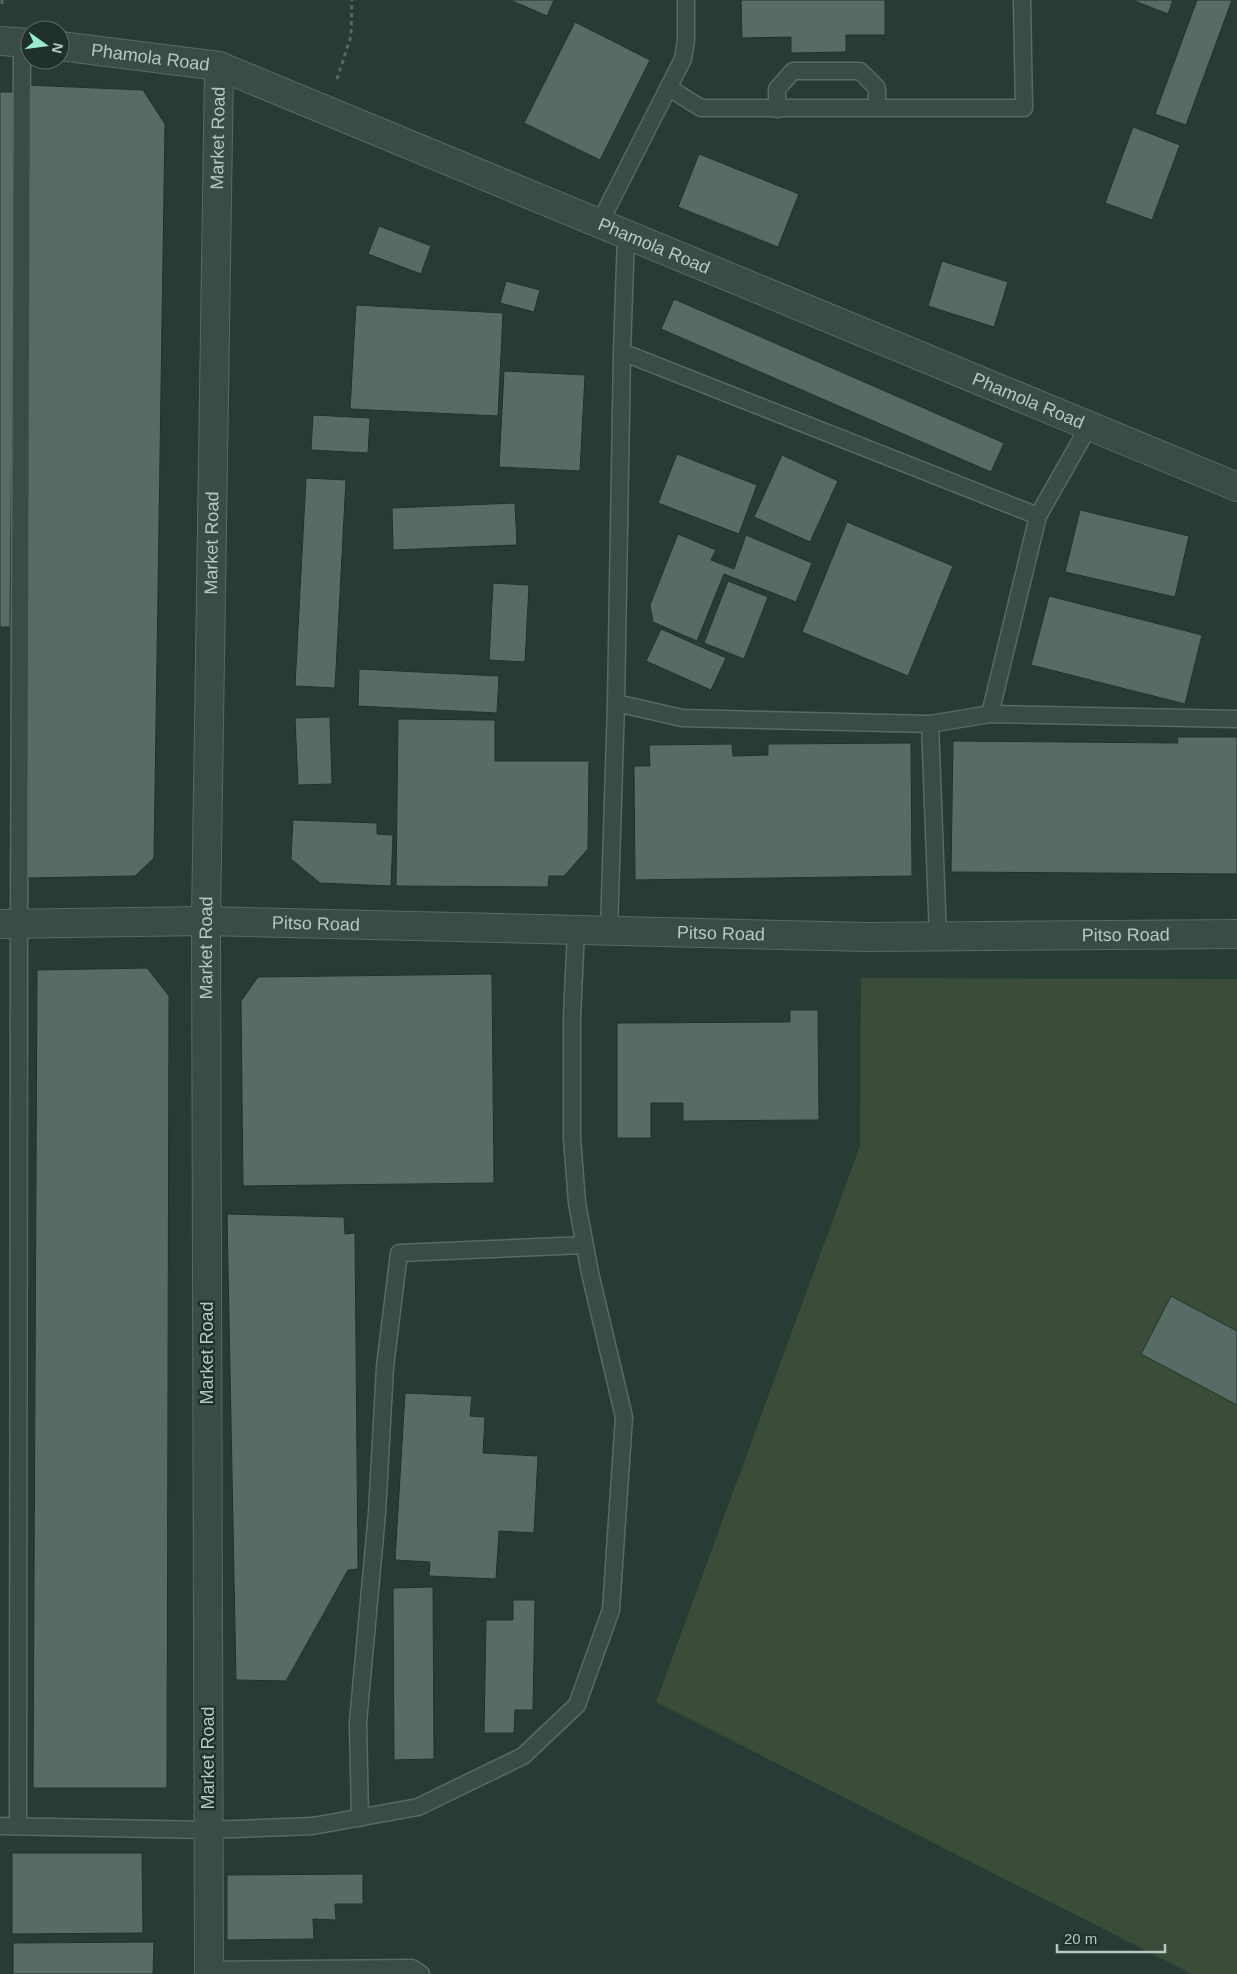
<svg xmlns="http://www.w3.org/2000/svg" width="1237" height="1974" font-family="Arial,sans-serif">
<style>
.green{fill:#3b4d39}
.building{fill:#566c64;stroke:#22332d}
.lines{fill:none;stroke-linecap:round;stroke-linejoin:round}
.service-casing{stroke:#596a64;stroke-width:19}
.minor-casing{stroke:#596a64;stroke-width:30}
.path{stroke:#576a5c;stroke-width:3;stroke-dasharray:4 4;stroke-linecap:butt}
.service{stroke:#3b4c46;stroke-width:16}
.minor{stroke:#3b4c46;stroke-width:28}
.labels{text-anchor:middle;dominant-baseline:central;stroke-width:4.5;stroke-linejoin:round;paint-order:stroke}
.street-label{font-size:18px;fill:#b7c7c2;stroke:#20312b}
</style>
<rect width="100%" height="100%" fill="#273c34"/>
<path class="green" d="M861,978L1237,979V1974H1192L656,1702L860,1146Z"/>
<path class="building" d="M510,0H554L547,16Z
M741,0H885V35H846V52L791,53V37L742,38Z
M1132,0H1173L1168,14Z
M1197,0H1232L1186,125L1155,114Z
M575,22L650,60L600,160L524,123Z
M25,85L143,90L165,124L154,858L135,876L26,878Z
M0,92H15L10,627H0Z
M1133,127L1180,145L1152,220L1105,203Z
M699,154L799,194L778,247L678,207Z
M379,226L431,246L421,274L368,254Z
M942,261L1008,282L994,327L928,306Z
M506,281L540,290L534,312L500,303Z
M674,299L1004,443L991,472L661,329Z
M356,305L503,313L498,416L350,409Z
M504,371L585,375L580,471L499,467Z
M313,415L370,418L368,453L311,450Z
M677,454L757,485L739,534L658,503Z
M782,455L838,481L810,542L754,517Z
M306,478L346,480L335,688L295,686Z
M515,503L517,545L393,550L392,508Z
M1080,510L1189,536L1175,597L1065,572Z
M847,522L953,566L908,676L802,632Z
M678,534L716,550L711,560L734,569L746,535L812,563L796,602L724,574L697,641L653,622L650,605Z
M728,581L768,597L744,659L704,643Z
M493,583L529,585L525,662L489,660Z
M1049,596L1202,635L1185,704L1031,665Z
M661,629L726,658L711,690L646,661Z
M359,669L499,676L497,713L358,706Z
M330,717L332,784L298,785L295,718Z
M398,719L495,720V761H589L588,849L564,876H549L548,887L396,886Z
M1177,737H1237V874L951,872L953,741L1178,743Z
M911,743L912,876L635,880L634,766H650L649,745L732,744L733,756L768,755V744Z
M293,820L377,823V834L393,835L391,886L320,883L291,859Z
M147,968L169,996L167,1788H33L37,970Z
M492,974L494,1183L243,1186L241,1001L258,977Z
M790,1010H818L819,1120L683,1121V1103H651V1138H617V1023L790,1022Z
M227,1214L344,1217L345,1234L355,1233L358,1569L348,1570L286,1681L236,1680Z
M1171,1296L1237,1331V1405L1141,1354Z
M405,1393L472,1396L470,1416L485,1417L483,1453L538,1456L534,1533L499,1531L496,1579L429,1576L430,1562L395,1560Z
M433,1587L434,1759L394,1760L393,1588Z
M513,1600H535L533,1710H515L514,1733H484L486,1620H513Z
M12,1853H142L143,1933L12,1934Z
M363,1874V1904H335L336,1920L313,1919L314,1939L227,1940V1875Z
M154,1942L153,1974H13V1943Z"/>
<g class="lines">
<defs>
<path id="service" d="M669,88L701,108H1024L1022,0
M777,109V89L793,71H860L877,88V107
M599,224L683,59L686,40V0
M622,352L1038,516
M616,703L682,718L930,724L990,714L1237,719
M990,714L1038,516L1089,426
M930,724L938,937
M609,930L616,703L622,352L626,235
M360,1818L358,1722L377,1513L385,1367L399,1253L585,1245
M0,1826L208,1830L313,1826L418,1807L523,1756L577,1705L611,1610L624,1417L590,1273L577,1203L572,1138V1017L576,930
M18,1826L19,923L22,42
M209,1970L412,1968L421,1974"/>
<g id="minor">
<path d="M0,41L30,43"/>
<path id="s1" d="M60,46L219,66L1237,487"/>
<path id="s2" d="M0,924L206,921L868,937L1237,934"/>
<path id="s3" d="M209,1974L206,921L219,66"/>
</g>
</defs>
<use href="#service" class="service-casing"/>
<use href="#minor" class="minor-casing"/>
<path class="path" d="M2,0V8
M337,79L351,36L352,0"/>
<use href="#service" class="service"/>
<use href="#minor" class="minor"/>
</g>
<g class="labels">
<g class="street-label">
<text stroke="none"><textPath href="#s1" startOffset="91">Phamola Road</textPath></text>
<text stroke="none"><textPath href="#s3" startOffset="1836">Market Road</textPath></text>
<text stroke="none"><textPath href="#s1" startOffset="631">Phamola Road</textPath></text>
<text stroke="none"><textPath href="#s1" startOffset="1036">Phamola Road</textPath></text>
<text stroke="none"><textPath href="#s3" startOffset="1431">Market Road</textPath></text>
<text stroke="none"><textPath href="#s2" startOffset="316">Pitso Road</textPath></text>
<text stroke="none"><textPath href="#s2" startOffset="721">Pitso Road</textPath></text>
<text stroke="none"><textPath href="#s2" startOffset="1126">Pitso Road</textPath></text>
<text stroke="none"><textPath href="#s3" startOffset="1026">Market Road</textPath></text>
<text transform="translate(207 1353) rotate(-90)">Market Road</text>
<text transform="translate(208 1758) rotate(-90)">Market Road</text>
</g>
</g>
<g transform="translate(45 45) rotate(104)"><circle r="24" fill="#20312b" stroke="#5c6d67"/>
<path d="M0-4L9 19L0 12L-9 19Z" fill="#98ebcf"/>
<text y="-8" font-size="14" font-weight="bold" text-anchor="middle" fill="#b7c7c2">N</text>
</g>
<path d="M1057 1944v8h108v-8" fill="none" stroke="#b7c7c2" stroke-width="2.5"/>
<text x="1064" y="1944" font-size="15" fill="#b7c7c2" stroke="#20312b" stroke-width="4" paint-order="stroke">20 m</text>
</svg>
